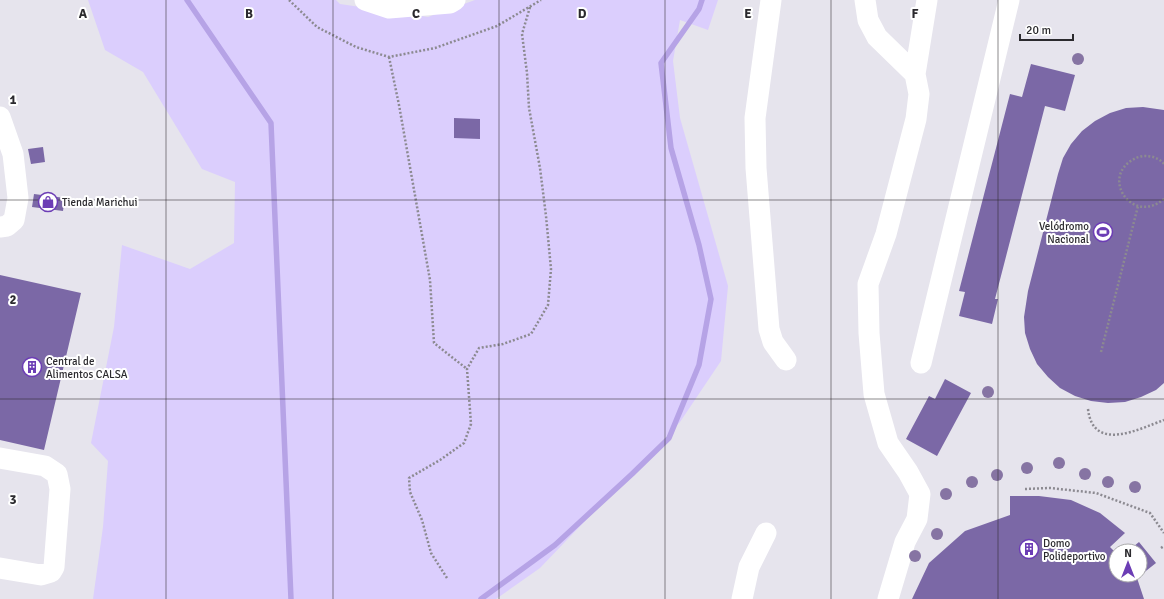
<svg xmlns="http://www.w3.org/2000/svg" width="1164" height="599" font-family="Signika,sans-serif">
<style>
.green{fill:#dbcefd}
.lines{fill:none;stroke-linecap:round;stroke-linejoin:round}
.stream{stroke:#b6a3e6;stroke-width:5.5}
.building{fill:#7b68a6}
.path{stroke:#8c8a91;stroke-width:2.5;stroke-dasharray:2 2;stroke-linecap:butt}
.minor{stroke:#fff;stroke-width:21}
.tree{fill:#8674a3}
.grid{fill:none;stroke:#2b2a2e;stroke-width:1;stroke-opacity:0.55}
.labels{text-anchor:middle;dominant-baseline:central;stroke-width:4;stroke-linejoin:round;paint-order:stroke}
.poi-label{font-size:11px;fill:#2b2a2e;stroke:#fff;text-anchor:start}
.grid-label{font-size:13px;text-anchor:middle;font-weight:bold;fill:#2b2a2e;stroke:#fff;stroke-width:4;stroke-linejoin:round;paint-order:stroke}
</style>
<rect width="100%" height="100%" fill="#e6e4ed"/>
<path class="green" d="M88,0H336L340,4L428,17L475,0H718L708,30L680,20L673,61L680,118L728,286L721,361L680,422L540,568L496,599H93L103,527L108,461L91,443L114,327L122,245L190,269L234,243L235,182L202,169L143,72L105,50Z"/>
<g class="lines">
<path class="stream" d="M187,0L271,123L291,599
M481,599L555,545L632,474L669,438L699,365L711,299L699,245L671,148L661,63L699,9L702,0"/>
</g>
<path class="building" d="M1031,64L1075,75L1065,111L1045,106L995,299H998L992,324L959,316L965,292L959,291L1010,94L1022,97Z
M1143,107L1164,110V383L1156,390L1141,397L1125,402L1108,403L1091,401L1075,396L1060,388L1048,377L1037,364L1030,349L1025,333L1024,317L1028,291L1058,174L1063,158L1071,144L1082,131L1095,121L1110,113L1126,108Z
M454,118L480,119V139L454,138Z
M43,147L45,162L31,164L28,149Z
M34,194L65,198L63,211L32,207Z
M0,275L81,293L44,450L0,440Z
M945,379L971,393L937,456L906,439L929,396L935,399Z
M1010,496H1039L1071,500L1100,513L1125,533L1110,547L1116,553V575H1140V551H1128L1139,542L1156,563L1137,578L1144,599H912L929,563L965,531L1010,515Z"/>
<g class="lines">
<path class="path" d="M289,0L317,27L356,47L389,57L435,48L497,26L541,0
M389,57L399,105L430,280L434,343L467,369
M1164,164C1159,158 1152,156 1145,156C1139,156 1133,159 1128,163C1104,183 1134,224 1164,199
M1101,352L1138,206
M1088,409C1093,453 1139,429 1164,420
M1025,489L1050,488L1096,493L1150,513L1164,533
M1161,548L1164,546
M447,578L431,553L422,520L410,492L409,478L440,460L464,443L471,424L467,369L479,348L503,344L531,334L548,305L551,269L546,216L540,168L529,108L527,73L522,34L530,7"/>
<path class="minor" d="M365,0L389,8L450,3L455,0
M771,0L755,118L756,168L769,329L773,342L786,360
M865,0L868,20L877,37L915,74L919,94L916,119L886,234L868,284L869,333L874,394L888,443L908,472L920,494L917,519L905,542L888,599
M915,74L927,0
M0,117L13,154L18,198L14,220L7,226L0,227
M921,363L1009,0
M0,458L45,466L57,474L60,489L54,567L51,572L41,575L0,568
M742,599L749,567L766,533"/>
</g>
<g class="tree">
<circle cx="1078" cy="59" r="6"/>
<circle cx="988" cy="392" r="6"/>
<circle cx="1059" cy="463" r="6"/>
<circle cx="1027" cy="468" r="6"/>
<circle cx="1085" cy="474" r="6"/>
<circle cx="997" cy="475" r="6"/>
<circle cx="972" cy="482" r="6"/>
<circle cx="1108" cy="482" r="6"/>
<circle cx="1135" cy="487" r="6"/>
<circle cx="946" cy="494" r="6"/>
<circle cx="937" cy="534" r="6"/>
<circle cx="915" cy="556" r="6"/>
</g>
<path class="grid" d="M166,0V599M333,0V599M499,0V599M665,0V599M831,0V599M998,0V599M0,200H1164M0,399H1164"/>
<defs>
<symbol id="shop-ring" viewBox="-11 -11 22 22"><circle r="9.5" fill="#fff" stroke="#6c3db5" stroke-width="1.5"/><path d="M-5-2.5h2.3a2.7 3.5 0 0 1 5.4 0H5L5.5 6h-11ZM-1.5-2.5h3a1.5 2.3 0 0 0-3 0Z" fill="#6c3db5"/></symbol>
<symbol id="stadium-ring" viewBox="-11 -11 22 22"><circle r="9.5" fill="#fff" stroke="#6c3db5" stroke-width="1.5"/><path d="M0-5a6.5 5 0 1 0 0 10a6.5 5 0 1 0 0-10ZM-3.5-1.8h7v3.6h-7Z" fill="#6c3db5"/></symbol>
<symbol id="building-ring" viewBox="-11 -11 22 22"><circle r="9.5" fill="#fff" stroke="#6c3db5" stroke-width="1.5"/><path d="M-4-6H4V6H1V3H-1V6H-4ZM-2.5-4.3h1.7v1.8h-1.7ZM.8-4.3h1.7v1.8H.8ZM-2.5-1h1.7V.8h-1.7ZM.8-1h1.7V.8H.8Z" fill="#6c3db5"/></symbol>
</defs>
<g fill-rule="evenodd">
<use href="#shop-ring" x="37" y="191" width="22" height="22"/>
<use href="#stadium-ring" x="1092" y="221" width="22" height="22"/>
<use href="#building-ring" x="21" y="356" width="22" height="22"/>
<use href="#building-ring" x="1018" y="538" width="22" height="22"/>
</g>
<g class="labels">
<g class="poi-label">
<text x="62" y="202">Tienda Marichui</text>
<text x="1089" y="226" text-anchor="end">Velódromo<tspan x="1089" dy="13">Nacional</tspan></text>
<text x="46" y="361">Central de<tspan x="46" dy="13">Alimentos CALSA</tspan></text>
<text x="1043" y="543">Domo<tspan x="1043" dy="13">Polideportivo</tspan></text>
</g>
</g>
<g class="grid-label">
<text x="83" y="18">A</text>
<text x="249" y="18">B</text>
<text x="416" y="18">C</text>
<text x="582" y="18">D</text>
<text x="748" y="18">E</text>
<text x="915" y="18">F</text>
<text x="13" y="104">1</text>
<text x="13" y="304">2</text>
<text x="13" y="504">3</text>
</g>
<g transform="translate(1128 563)"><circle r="19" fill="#ffffff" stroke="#aaaaab"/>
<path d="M0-3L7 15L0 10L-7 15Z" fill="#6c3db5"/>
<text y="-6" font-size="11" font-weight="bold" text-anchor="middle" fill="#2b2a2e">N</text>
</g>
<path d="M1020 34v6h53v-6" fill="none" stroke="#2b2a2e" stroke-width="2"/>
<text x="1026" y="34" font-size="12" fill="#2b2a2e" stroke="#ffffff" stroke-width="3" paint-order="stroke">20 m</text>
</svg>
